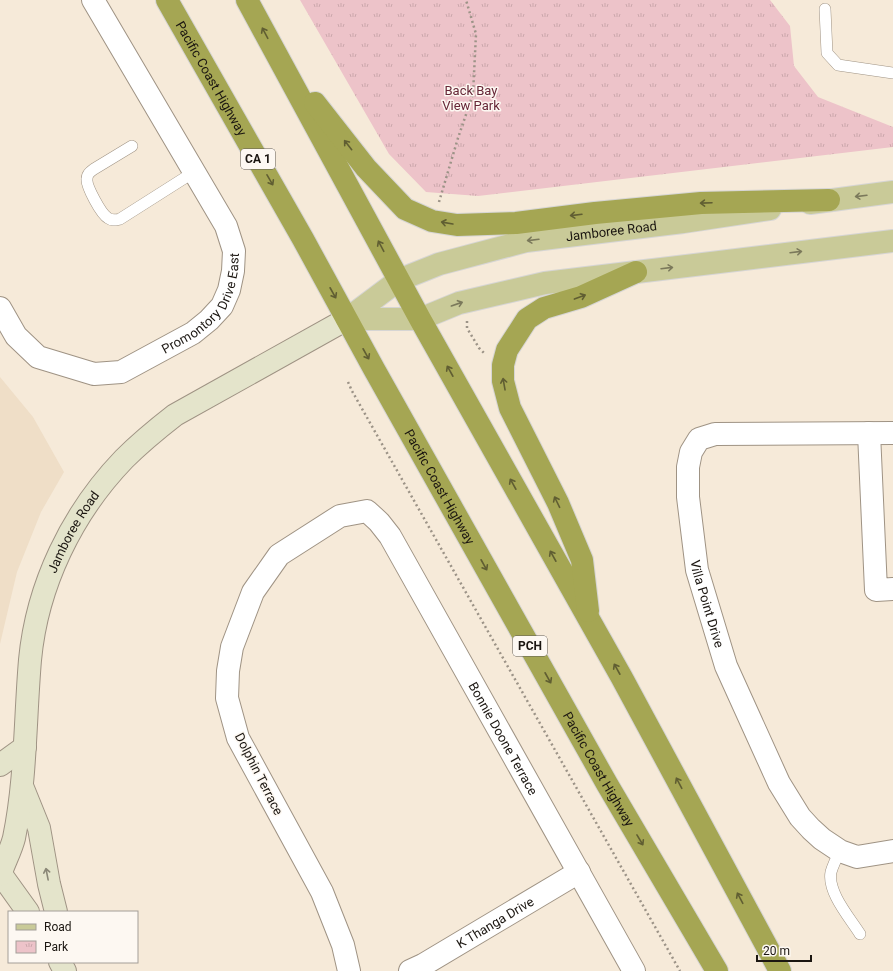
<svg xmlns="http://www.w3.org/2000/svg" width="893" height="971" font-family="Roboto,sans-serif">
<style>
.built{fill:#efdec7}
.park{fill:url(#park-tufts)}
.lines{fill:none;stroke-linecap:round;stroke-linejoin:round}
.lane-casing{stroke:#9f9384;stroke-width:12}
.street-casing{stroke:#9f9384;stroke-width:24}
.secondary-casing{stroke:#9f9384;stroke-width:24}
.primary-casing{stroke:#d6d5d4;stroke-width:24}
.highway-casing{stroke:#d6d5d4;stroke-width:24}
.path{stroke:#9c9387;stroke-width:2.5;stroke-dasharray:2 3;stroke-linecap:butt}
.lane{stroke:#fff;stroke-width:11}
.street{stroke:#fff;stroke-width:22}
.secondary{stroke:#e4e4cb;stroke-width:22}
.primary{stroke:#c9ca98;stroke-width:22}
.highway{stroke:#a5a653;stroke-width:22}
.oneway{stroke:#605e32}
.oneway2{stroke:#7b795b}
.oneway3{stroke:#8a8777}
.labels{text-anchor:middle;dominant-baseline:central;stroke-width:3;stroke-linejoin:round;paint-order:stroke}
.shield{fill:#fdf8f2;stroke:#5f5a54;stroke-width:1}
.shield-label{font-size:12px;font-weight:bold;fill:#1b1611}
.street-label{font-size:13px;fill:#1b1611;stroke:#fdf8f2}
.park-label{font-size:13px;fill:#662737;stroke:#fdf8f2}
</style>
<defs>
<pattern id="park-tufts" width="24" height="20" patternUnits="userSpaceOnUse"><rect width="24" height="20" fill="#edc3c9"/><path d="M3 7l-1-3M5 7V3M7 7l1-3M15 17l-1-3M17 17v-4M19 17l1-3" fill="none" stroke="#cba7ac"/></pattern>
</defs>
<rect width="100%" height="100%" fill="#f6ead9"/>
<path class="built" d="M0,377L33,417L64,472L41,512L17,572L0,644Z"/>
<path class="park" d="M300,0H770L790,26L794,66L818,97L893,127V147L478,196L426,192L389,154Z"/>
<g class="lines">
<defs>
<path id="lane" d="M825,9L827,53L838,65L893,73
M132,146L94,169C90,172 87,174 87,179C86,186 101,214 108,218C112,221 115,220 120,219L194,172
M840,851C837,857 833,865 831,872C827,892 850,918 860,934"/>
<g id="street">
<path id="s1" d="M0,308L16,336L38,357L94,374L121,372L193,333L209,320L222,306L229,290L233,271L234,251L226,226L93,0"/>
<path d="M869,433L876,590L893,589"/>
<path id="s2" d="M893,433L715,434L699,439L691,452L688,467V497L697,570L726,666L779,783L800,817L811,829L822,839L840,851L857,857L893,851"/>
<path id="s3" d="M349,971L343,945L322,892L238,738L227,698L228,671L232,647L253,592L279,555L340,516L367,511L379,522L390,536L634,971"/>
<path id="s4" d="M410,971L423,965L579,872"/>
</g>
<g id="secondary">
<path d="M0,765L25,747"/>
<path d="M22,786L39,828L49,884L56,912"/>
<path d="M0,873L28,912"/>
<path id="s5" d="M0,875C4,863 11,850 14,838C26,780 25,719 30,660C37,585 72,513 124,459C140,443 157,429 175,415L347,319"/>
<path d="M60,962L65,971"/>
</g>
<g id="primary">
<path d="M810,203L893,192"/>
<path id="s6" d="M347,319L399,280L439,264L526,241L683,222L770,209"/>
<path d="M347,319H420L459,303L545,283L893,241"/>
</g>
<g id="highway">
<path id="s7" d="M167,0L303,239L374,369L607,784L717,971"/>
<path d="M247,0L420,319L622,678L780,971"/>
<path d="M315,103L366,168L405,209L432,221L457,225L516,223L595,213L701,203L829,200"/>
<path d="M588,611L582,560L558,503L510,408L503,381V365L507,350L527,319L544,308L581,297L636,272"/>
</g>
</defs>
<use href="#lane" class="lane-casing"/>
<use href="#street" class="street-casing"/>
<use href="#secondary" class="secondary-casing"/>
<use href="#primary" class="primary-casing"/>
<use href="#highway" class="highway-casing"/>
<path class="path" d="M439,202L458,138L473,94L476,34L466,0
M467,321V328L479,348L485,354
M348,382L352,391L680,971"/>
<use href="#lane" class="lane"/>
<use href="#street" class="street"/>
<use href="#secondary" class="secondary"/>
<use href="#primary" class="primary"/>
<use href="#highway" class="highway"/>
</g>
<defs><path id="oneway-shaft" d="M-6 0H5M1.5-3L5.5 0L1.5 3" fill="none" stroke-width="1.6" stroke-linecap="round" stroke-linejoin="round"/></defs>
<g class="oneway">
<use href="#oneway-shaft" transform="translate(265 33) rotate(-118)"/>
<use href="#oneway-shaft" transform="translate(348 145) rotate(-128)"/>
<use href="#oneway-shaft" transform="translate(270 180) rotate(60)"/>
<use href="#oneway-shaft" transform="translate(706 203) rotate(178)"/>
<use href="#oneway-shaft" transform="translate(576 215) rotate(173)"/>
<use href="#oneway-shaft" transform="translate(447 223) rotate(-170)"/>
<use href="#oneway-shaft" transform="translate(381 246) rotate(-118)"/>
<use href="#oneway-shaft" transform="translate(333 293) rotate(61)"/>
<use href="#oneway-shaft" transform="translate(580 297) rotate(-20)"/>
<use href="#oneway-shaft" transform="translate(366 354) rotate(61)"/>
<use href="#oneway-shaft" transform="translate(450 371) rotate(-119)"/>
<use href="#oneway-shaft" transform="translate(504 384) rotate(-100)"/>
<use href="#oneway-shaft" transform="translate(513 484) rotate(-119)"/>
<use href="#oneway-shaft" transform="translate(557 502) rotate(-116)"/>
<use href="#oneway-shaft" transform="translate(553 556) rotate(-119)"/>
<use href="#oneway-shaft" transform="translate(484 565) rotate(61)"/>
<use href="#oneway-shaft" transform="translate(617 669) rotate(-119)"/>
<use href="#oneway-shaft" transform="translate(548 678) rotate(61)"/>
<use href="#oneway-shaft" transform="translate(679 783) rotate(-118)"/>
<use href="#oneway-shaft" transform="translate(640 840) rotate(59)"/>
<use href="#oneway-shaft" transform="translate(740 898) rotate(-118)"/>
</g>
<g class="oneway2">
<use href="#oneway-shaft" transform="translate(861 196) rotate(173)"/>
<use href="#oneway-shaft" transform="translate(533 240) rotate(173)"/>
<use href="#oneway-shaft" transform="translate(796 252) rotate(-7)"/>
<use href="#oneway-shaft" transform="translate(667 268) rotate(-7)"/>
<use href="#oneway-shaft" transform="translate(457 304) rotate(-19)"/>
</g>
<use class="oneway3" href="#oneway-shaft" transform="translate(47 874) rotate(-101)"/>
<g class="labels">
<g class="shield">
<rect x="241" y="149" width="34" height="20" rx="3"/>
<rect x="513" y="636" width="34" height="20" rx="3"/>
</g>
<g class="shield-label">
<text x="258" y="159">CA 1</text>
<text x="530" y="646">PCH</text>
</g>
<g class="street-label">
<text stroke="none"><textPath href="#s7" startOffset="90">Pacific Coast Highway</textPath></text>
<text stroke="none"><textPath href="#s6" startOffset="284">Jamboree Road</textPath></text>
<text stroke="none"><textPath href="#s1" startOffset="260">Promontory Drive East</textPath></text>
<text stroke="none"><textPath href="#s7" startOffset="558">Pacific Coast Highway</textPath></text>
<text stroke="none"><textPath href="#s5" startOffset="355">Jamboree Road</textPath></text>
<text stroke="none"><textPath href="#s2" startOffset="364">Villa Point Drive</textPath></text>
<text stroke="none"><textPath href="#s3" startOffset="822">Bonnie Doone Terrace</textPath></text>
<text stroke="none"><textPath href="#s7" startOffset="882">Pacific Coast Highway</textPath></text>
<text transform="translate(259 774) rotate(63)">Dolphin Terrace</text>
<text stroke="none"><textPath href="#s4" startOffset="98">K Thanga Drive</textPath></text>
</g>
<g class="park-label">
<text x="471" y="90">Back Bay<tspan x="471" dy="15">View Park</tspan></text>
</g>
</g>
<rect x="8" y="911" width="130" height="52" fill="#fdf8f2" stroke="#a39e98"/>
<rect x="16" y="924" width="20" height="6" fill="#c9ca98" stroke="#a39e98"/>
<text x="44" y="931" font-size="12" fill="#1b1611">Road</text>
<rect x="16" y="941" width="20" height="12" fill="url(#park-tufts)" stroke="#a39e98"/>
<text x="44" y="951" font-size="12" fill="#1b1611">Park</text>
<path d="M757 955v6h54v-6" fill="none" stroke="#1b1611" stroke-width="2"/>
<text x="763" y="955" font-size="12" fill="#1b1611" stroke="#fdf8f2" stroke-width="3" paint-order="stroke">20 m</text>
</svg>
